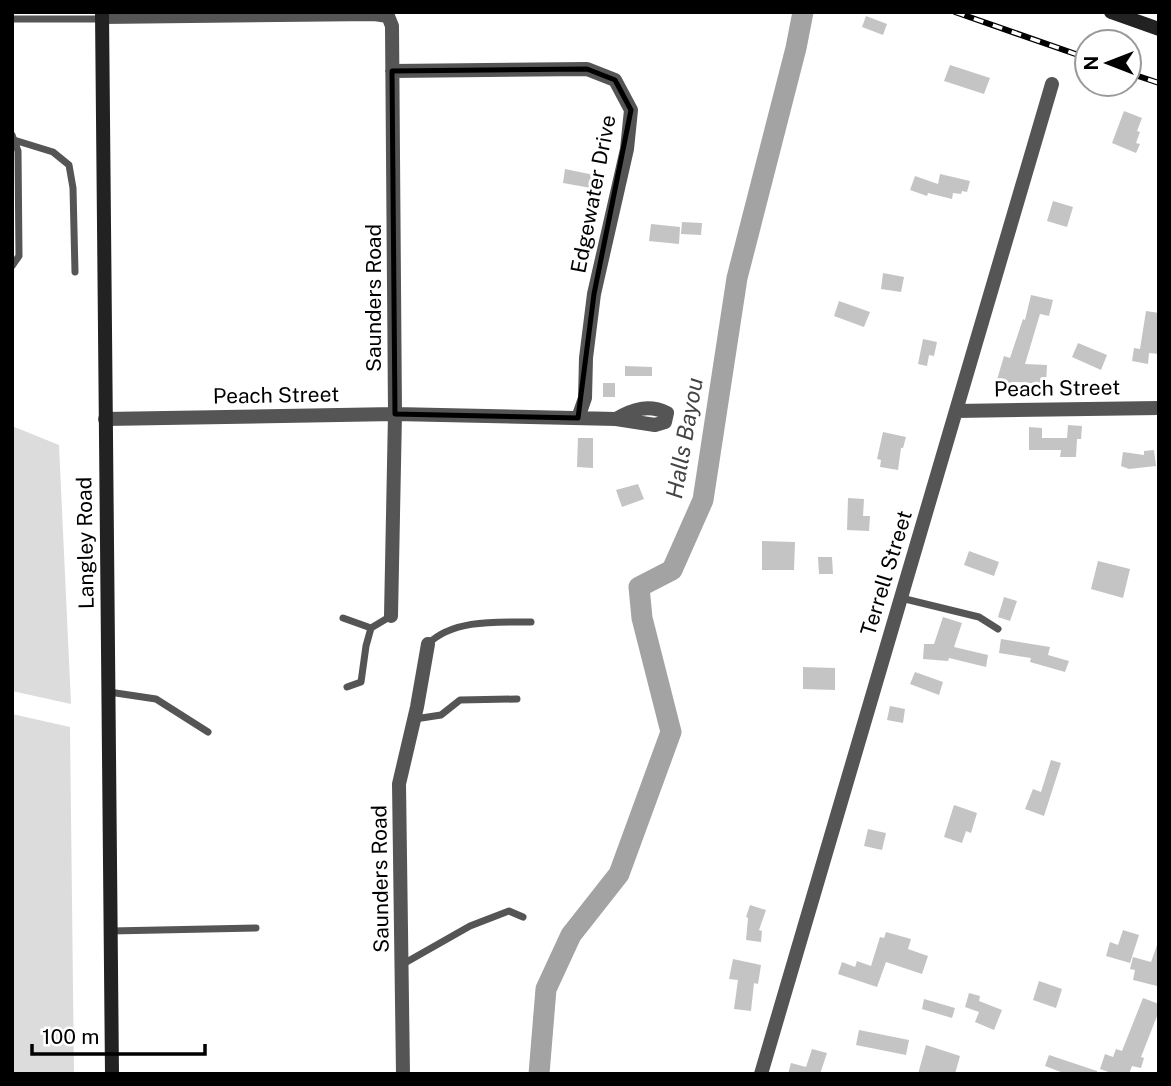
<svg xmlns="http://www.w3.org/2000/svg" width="1171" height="1086" font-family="'Public Sans',sans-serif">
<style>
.green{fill:#dcdcdc}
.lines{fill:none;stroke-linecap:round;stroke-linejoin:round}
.river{stroke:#a3a3a3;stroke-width:21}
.building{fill:#c4c4c4}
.lane{stroke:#555;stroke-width:7}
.street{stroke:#555;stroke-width:14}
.secondary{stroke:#222;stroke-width:14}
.rail-casing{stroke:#000;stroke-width:6}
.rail{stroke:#fff;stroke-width:3.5;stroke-dasharray:10;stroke-linecap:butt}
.marked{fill:none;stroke:#000;stroke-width:5;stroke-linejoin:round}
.labels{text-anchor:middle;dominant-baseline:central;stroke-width:6;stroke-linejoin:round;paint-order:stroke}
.street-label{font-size:21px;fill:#000;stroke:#fff}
.water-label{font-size:23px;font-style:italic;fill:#444;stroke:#fff}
</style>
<rect width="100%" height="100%" fill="#fff"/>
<path class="green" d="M12,426L59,445L71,704L12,691Z
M12,714L70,727L74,1074H12Z"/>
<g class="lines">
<path class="river" d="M539,1074L546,989L571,935L619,874L671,732L642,618L639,587L672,570L703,500L737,278L796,48L803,12"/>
</g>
<path class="building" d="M866,16L887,24L883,35L862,27Z
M950,65L990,78L984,94L944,81Z
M1124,111L1142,118L1137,131L1140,132L1136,143L1140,144L1136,153L1112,143Z
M565,169L594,175L591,188L563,183Z
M940,174L970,181L967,192L962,191L961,194L953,193L952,199L928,193L927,196L910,190L915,176L938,184Z
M1053,201L1073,207L1067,227L1047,221Z
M682,222L702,223L701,235L681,234Z
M651,224L680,227L679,244L649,241Z
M883,273L904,277L901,292L881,289Z
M1031,295L1053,300L1049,316L1040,314L1025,364L1047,365L1046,384L1015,382L1013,388L996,383L1004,356L1010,358L1023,319L1025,320Z
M839,301L870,312L864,327L834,316Z
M1146,311L1159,313V354L1149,353L1148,364L1132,361L1134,348L1140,349Z
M923,339L937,342L934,356L929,355L927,366L918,364Z
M1078,343L1107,355L1101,370L1072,357Z
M625,366L652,367V376H625Z
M603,383H615V397H603Z
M1068,425L1082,426L1081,439H1077L1076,457H1060L1061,450H1029V427L1042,428V438H1067Z
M883,432L906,437L903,448H901L898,470L880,467L881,460L877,459Z
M578,438H593V468L577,467Z
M1154,450L1156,466L1129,469L1121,466L1123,452L1144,455V451Z
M638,484L644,499L622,507L616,490Z
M848,498L864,499L863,516H870L869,531L847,530Z
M762,541L795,542L794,570H762Z
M969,551L999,562L994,576L964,565Z
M818,557H832L833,574H819Z
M1098,561L1130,569L1123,598L1091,589Z
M1004,597L1017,601L1010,621L998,617Z
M943,617L962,623L954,647L988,655L986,667L949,658L948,661L923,659L924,644H934Z
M1001,639L1050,647L1048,655L1069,661L1065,672L1030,662L1031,658L999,653Z
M803,667L835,668V690L803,689Z
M915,672L943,682L939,695L910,684Z
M890,706L905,709L903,723L887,720Z
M1051,760L1061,763L1044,816L1025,809L1033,789L1041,792Z
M954,805L977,813L971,833L966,831L962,843L944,837Z
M868,829L886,833L882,850L864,846Z
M750,905L766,910L759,930L762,931L761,942L746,940L748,918L746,917Z
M1123,930L1139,935L1130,963L1106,956L1110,942L1118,945Z
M886,932L911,939L908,949L928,956L922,974L886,962L877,987L838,974L842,962L855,967L857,961L871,966L880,937L884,938Z
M1157,945H1159L1157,986L1133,980L1135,970L1130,969L1133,957L1151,962Z
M733,959L761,965L758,984L754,983L751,1011L734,1009L738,980L729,979Z
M1039,981L1062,989L1056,1008L1033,1000Z
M969,993L980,996L979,1001L1002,1010L994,1030L975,1022L979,1012L965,1007Z
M1143,998L1159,1004V1011L1141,1057L1144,1058L1141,1068L1132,1066L1129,1074H1114L1100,1069L1105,1054L1113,1057L1116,1049L1122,1051Z
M924,999L955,1008L952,1018L922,1009Z
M859,1030L909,1040L906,1055L856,1045Z
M926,1045L960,1056L955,1074H918Z
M812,1049L827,1053L820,1074H788L791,1063L806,1067Z
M1049,1055L1097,1071V1074H1066L1045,1066Z"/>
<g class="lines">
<path class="lane" d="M12,19H102
M12,135L18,151L19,256L12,266
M14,140L53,152L69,165L73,188L75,272
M901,598L979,617L998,629
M343,618L371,628
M428,644C453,619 498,622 531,622
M347,687L361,682L366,646L371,628L391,616
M109,692L156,699L208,732
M415,719L441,715L460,700L517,699
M111,931L256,928
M403,964L470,926L509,911L523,917"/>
<path class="street" d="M102,17L374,14L388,16L392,26L395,414L391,616
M392,71L587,69L615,80L631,110L627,149L594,294L586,358L585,398L578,418
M956,411L1159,408
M105,419L395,414L616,419L655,425L665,422L667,413C649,404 633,409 616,419
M403,1074L399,784L417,707L428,644
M761,1074L1052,84"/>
<path class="secondary" d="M102,12L112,1074
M1111,12L1159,29"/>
<defs>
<path id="rail" d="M955,12L1087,58
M1129,73L1159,83"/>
</defs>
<use href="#rail" class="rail-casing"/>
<use href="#rail" class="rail"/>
</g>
<path class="marked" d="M587,69L615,80L631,110L594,294L578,418L395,414L392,71Z"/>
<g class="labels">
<g class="street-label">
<text transform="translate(593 194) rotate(-79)">Edgewater Drive</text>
<text transform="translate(373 298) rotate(-90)">Saunders Road</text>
<text transform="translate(1057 388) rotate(-1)">Peach Street</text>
<text transform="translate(276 395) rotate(-1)">Peach Street</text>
<text transform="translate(85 543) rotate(-91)">Langley Road</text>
<text transform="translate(886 573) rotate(-73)">Terrell Street</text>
<text transform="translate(380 879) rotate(-91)">Saunders Road</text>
</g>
<g class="water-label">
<text transform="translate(684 438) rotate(-80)">Halls Bayou</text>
</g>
</g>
<rect width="1171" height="1086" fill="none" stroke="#000000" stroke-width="28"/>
<g transform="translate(1108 63) rotate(270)"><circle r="33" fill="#ffffff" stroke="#999999" stroke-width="2"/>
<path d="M0-5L12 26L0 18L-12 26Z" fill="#000000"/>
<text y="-10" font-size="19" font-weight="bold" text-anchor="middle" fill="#000000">N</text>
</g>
<path d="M32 1044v10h173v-10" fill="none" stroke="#000000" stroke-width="3.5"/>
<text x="42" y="1044" font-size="21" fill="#000000" stroke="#ffffff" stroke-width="5" paint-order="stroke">100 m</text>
</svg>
